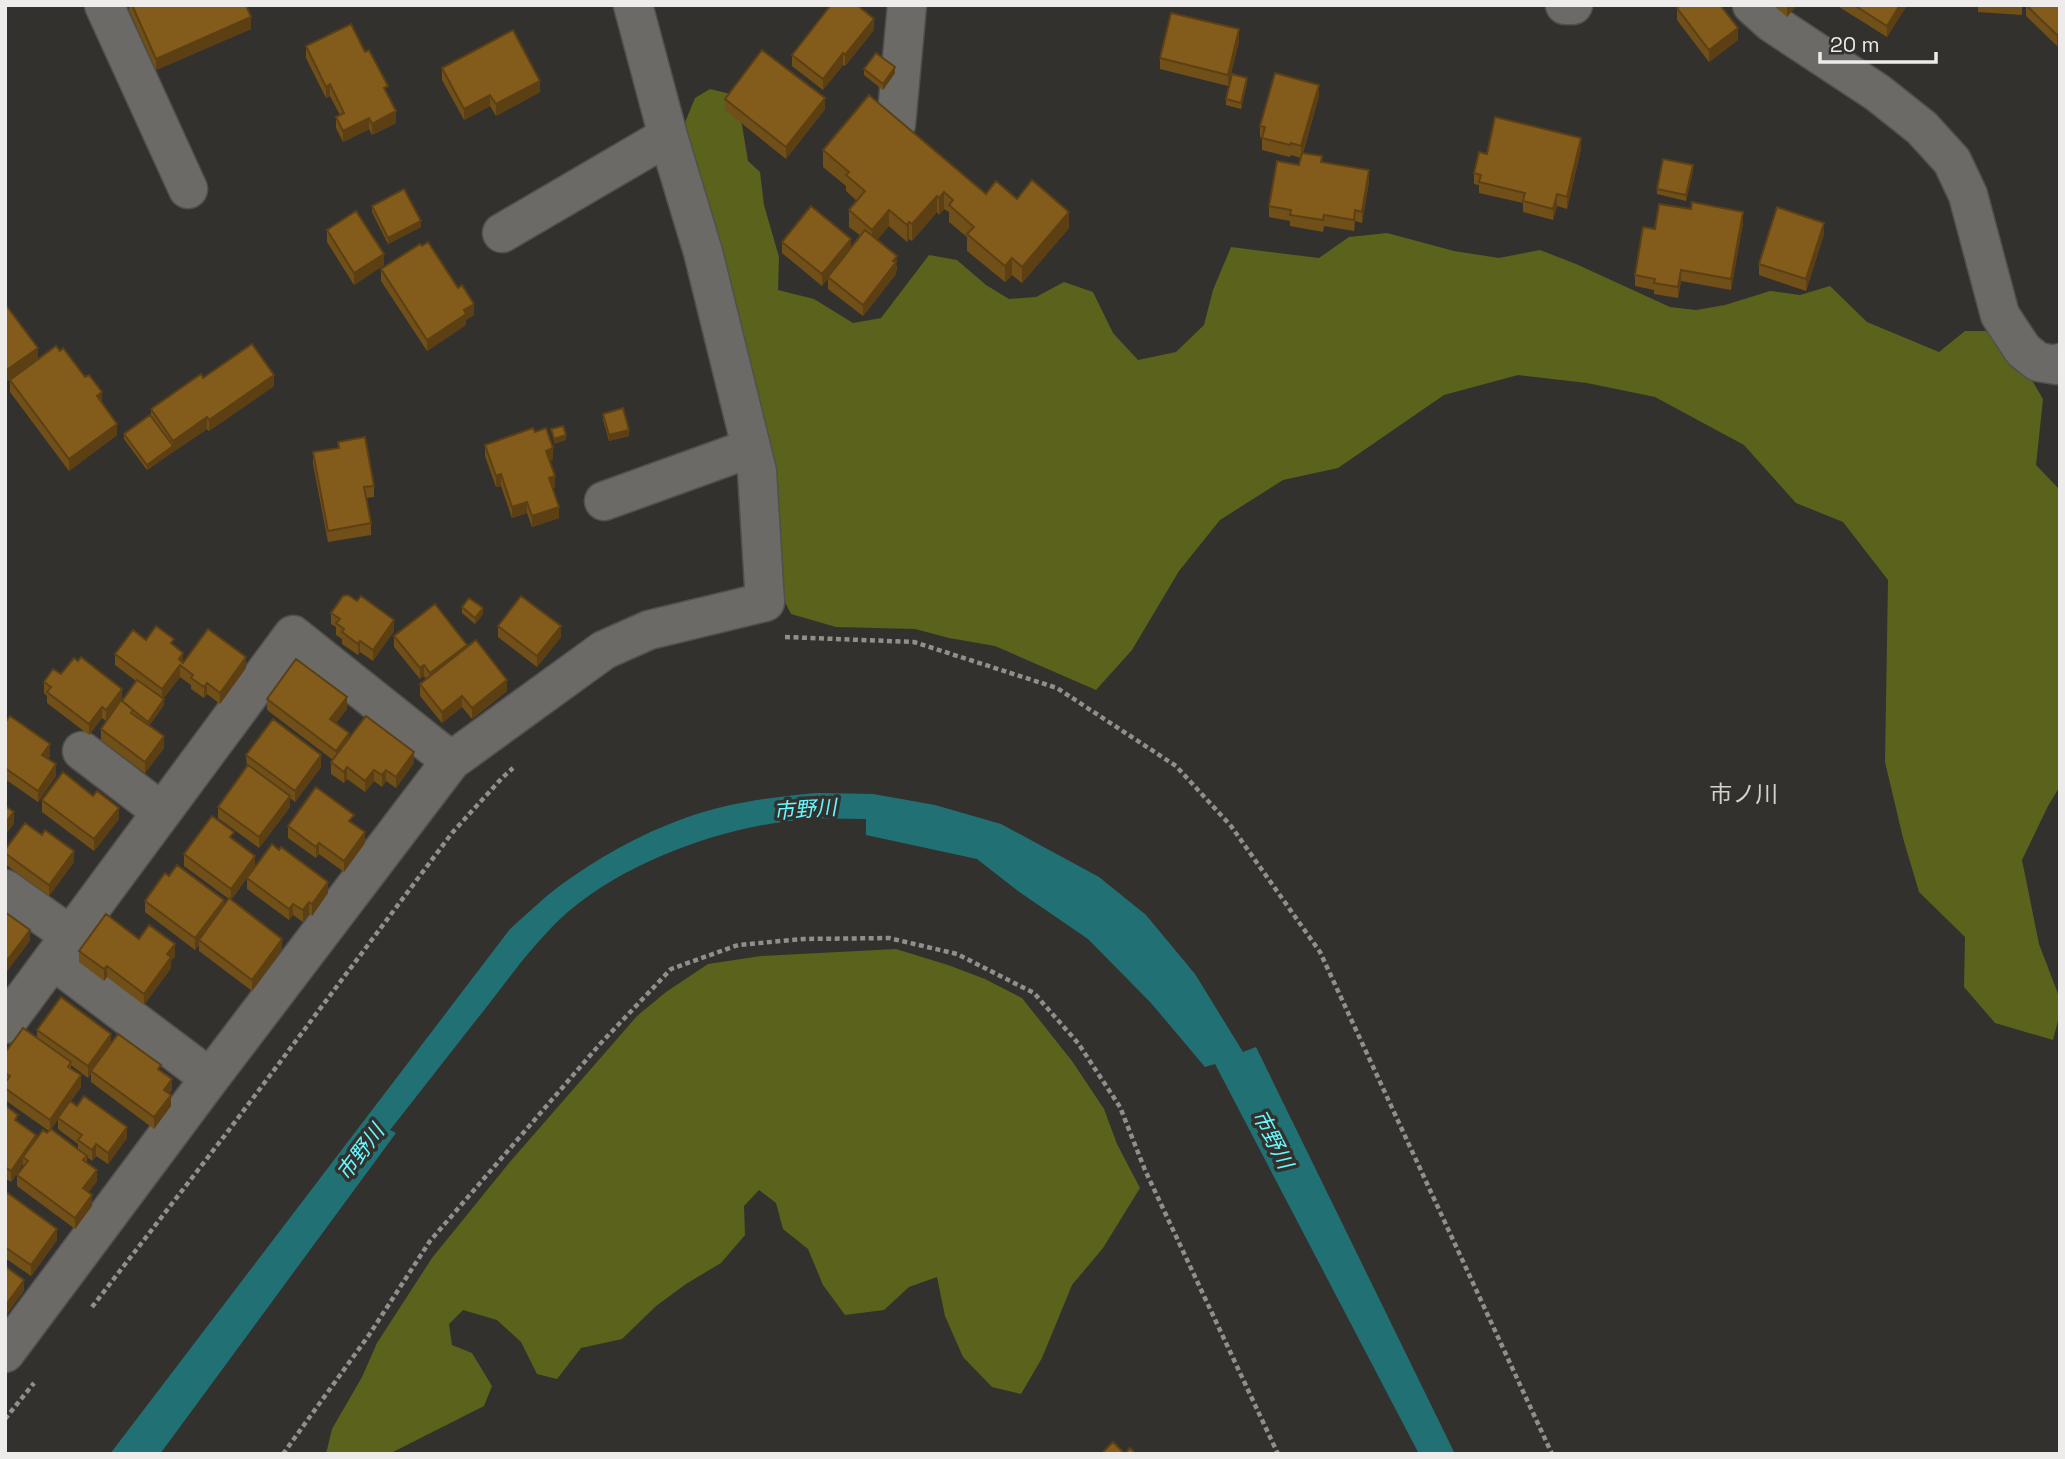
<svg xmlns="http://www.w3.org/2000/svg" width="2065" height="1459" font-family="'Space Grotesk','Noto Sans JP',sans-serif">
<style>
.forest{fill:#5a621b}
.water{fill:#217174}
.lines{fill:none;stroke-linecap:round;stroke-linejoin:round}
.minor-casing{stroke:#52504e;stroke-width:41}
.path{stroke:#908f8c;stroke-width:4.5;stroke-dasharray:5 3.5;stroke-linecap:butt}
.minor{stroke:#6c6a67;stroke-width:38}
.wall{fill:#714f18;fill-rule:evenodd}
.shaded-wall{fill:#5c4014}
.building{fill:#835c1c;stroke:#5c4014;stroke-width:2}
.labels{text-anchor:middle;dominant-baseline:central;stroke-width:7;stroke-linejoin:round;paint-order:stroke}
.water-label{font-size:21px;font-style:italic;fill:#68f8ff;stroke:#33312e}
.quarter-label{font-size:23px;fill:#d4d1ce;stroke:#33312e}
</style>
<rect width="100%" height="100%" fill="#33312e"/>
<path class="forest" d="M710,89L731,94L742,125L748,161L760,172L764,205L779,257L778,290L814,299L853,323L881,318L929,255L957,260L986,285L1009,299L1036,297L1064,282L1093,292L1113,333L1138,360L1176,352L1204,325L1213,290L1231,247L1319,258L1349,237L1387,233L1454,251L1499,258L1540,250L1576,264L1670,307L1696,310L1725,305L1770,291L1800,295L1830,286L1867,322L1939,352L1965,331H1986L2026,370L2043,399L2036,465L2060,490V786L2048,806L2022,860L2039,944L2060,999V1013L2053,1040L1995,1023L1964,987L1965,937L1919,892L1903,838L1885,762L1888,580L1843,522L1796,503L1744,445L1655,397L1587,383L1518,375L1444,395L1338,468L1283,480L1220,520L1179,571L1132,650L1096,690L995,646L949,638L915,629L836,627L791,614L779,590L679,143L686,120L695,98Z
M896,949L948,965L985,979L1022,998L1072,1061L1104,1109L1117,1144L1140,1188L1103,1248L1072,1285L1042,1358L1021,1394L992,1387L963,1357L945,1316L937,1277L909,1287L884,1310L845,1315L823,1285L808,1249L783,1229L776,1203L759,1190L744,1206L745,1235L721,1263L686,1284L656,1306L622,1339L581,1348L557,1379L537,1374L521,1342L497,1320L463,1310L449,1324L452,1345L472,1353L492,1386L484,1406L389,1454H326L332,1429L362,1377L377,1343L432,1258L509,1163L637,1016L666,992L708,964L761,956Z"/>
<path class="water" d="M816,793L873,794L935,805L1001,824L1099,877L1146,915L1195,974L1243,1052L1256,1047L1455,1454H1419L1215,1064L1205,1067L1151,1003L1088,939L1018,891L977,859L866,835V819C848,819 830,818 813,819C729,823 621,862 560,919C532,946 509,978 485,1009C453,1049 422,1090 390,1130L396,1133L160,1454H110L510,929C526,915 541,900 558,887C596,859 640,834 685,818C727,803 772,797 816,793Z"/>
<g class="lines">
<defs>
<path id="minor" d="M104,5L188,189
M1565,5H1573
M1752,5L1772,23L1878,93L1922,128L1952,161L1968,195L2000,315L2023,350L2038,362L2057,365L2060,363
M896,124L907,5
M502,233L668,136
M604,501L751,448
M82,751L162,812
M5,889L71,936
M53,960L210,1078
M5,1024L293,635L451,761
M5,1353L210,1078L451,761L604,650L649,630L765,602L757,471L703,252L668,136L633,5"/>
</defs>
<use href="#minor" class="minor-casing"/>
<path class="path" d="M785,637L914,642L1057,688L1176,766L1231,826L1320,952L1552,1454
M92,1307L229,1130L452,833L502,778L513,768
M5,1419L34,1383
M283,1454L369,1335L430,1241L600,1044L671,969L738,945L803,939L889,938L957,954L1034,993L1078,1043L1120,1107L1145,1170L1278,1454"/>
<use href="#minor" class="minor"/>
</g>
<path class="wall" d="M129,5H246L251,29L156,70L129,10Z
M1773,5H1797L1787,17Z
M1836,5H1907L1887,37Z
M1978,5H2022V15L1978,12Z
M2026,5H2060V44L2057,46L2026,16Z
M1677,8L1738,40L1709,62L1677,20Z
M874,30L845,66L843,65L823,90L792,66V55Z
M1239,41L1228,86L1160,69V58Z
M306,46L365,52L388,94L396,123L372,135L369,129L343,142L336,128V117L340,115L330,96L326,98L306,58Z
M442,68L540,92L496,116L490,106L464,120L442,80Z
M864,69L895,73L883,90L864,75Z
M1247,83L1241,109L1226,105V99Z
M1319,96L1303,153L1369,181L1362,223L1355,221L1354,231L1324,226L1323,232L1290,226V221L1269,217V206L1299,165L1301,158L1291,155L1290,157L1262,150V138L1260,137V126Z
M725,99L825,109L786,159L725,110Z
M1581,149L1567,209L1557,206L1553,220L1523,212V203L1479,193V185L1474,184V173L1487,154Z
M823,150L986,194L1017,199L1069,228L1022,283L1012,275L1005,282L967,251V237L949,222V212L944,209L939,215L937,212L912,241L909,239L907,242L889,226L877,240L897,267L896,274L863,316L828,289V278L822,286L782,253V242L851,249L861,236L849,227V210L857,201L846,191V186L823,167Z
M1693,171L1686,201L1657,194V189Z
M372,206L421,227L388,244L372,212Z
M1691,209L1743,223L1731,290L1681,281L1678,298L1654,294V290L1635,286V275L1655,229Z
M327,230L384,265L354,285L327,242Z
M1824,234L1806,291L1759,275V264Z
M381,269L474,315L466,320V325L427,351L381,281Z
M203,378L274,386L209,431L207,429L173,452V451V452L147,470L124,439V434L151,416V409Z
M10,380L102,403L117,435L69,471L10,392Z
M603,414L629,436L609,441L603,420Z
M535,432L553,459L550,461L555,487L553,488L559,518L532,527L527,513L512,518L501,486L496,487L485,456V445Z
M338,442L374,486V497L366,498L371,523V535L328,542L313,464V452L338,448Z
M462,607L483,614L475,624L462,613Z
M331,613L394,631L373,661L360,652L358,655L342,644V639L336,635V627L331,624Z
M498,626L561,637L537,667L498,637Z
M394,636L467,647L507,691L472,719L462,707L442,723L420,696V684L426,679L424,676L420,679L394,647Z
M146,640L174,646L183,663L246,668L220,704L207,694L204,698L191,689V685L180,677L163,699L164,705L149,726L164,748L145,773L101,740V729L106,721L102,718L89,735L47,703V696L44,693V682L61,674L122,700L136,681L115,665V654Z
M267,699L347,709L336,723L349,739L414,763L396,788L386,781L382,787L374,781L365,792L347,779L344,783L331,774V762L333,760L267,710Z
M5,723L50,756L48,759L56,776L38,802L5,779Z
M246,755L321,767L295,802L290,798V807L259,848L218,818V807L247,767Z
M42,800L119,819L94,851L42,812Z
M354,824L365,843L344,872L319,854L316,858L288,838V826Z
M42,835L74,862L49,896L5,864V850Z
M234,841L255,867L328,893L312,916L309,913L303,922L293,915L289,920L247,889V878L231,900L282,950L252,991L199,951V945L195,950L145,912V901L224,906L229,899L184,866V854Z
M79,951L175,956L171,961V968L144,1005L107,977L104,981L79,962Z
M37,1030L111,1043L161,1071L172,1090L169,1094L171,1106L154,1129L91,1082V1073L88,1078L71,1065V1068L81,1087L71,1101L127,1138L108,1164L96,1156L92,1161L87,1157V1162L97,1181L88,1193L92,1206L75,1229L17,1186V1175L23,1167V1164L11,1182L5,1178V1105L18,1123L36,1140L47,1133L49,1131L5,1100V1053L37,1038ZM58,1119V1129L78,1144V1150L51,1129Z
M5,1191L57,1240L31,1276L5,1258Z"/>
<path class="shaded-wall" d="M1787,5H1797L1787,17Z
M1900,5H1907L1887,37V26Z
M251,17V29L156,70V59Z
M874,19V30L845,66V55Z
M1738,28V40L1709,62V50Z
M1239,29V41L1228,86V75Z
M2060,33V44L2057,46V35Z
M843,53V65L823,90V79Z
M895,67V73L883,90V84Z
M1247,78V83L1241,109V103Z
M540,81V92L496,116V104Z
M330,84V96L326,98V87Z
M1319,85V96L1301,158V146Z
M490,95V106L464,120V109Z
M825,98V109L786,159V147Z
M396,111V123L372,135V124Z
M369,118V129L343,142V131Z
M1581,138V149L1567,209V197Z
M1693,165V171L1686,201V195Z
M1369,170V181L1362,223V212Z
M944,192V209L939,215V198Z
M1557,194V206L1553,220V209Z
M937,196V212L912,241V224Z
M889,210V226L872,246V230Z
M1355,210V221L1354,231V220Z
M1069,212V228L1022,283V267Z
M1743,212V223L1731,290V279Z
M421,221V227L388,244V238Z
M909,222V239L907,242V225Z
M1824,223V234L1806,291V279Z
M851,239V250L822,286V274Z
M384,254V265L354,285V273Z
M897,256L896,274L863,316V305Z
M1012,258V275L1005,282V266Z
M1681,270V281L1678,298V287Z
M474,304V315L466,320V325L427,351V340L464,310Z
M38,348V359L5,383V371Z
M274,375V386L209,431V420Z
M102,392V403L97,396Z
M207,417V429L173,452V441Z
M117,424V435L69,471V459Z
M629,430V436L609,441V435Z
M566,435V440L554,444V439Z
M173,446V452L147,470V465Z
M553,448V459L546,462V451Z
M501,474V486L496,487V476Z
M555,476V487L549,489V478Z
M527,502V513L512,518V507Z
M559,507V518L532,527V516Z
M483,608V614L475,624V618Z
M394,620V631L373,661V650Z
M561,626V637L537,667V656Z
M360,641V652L358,655V644Z
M467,645V656L430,685V673Z
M183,653V664L180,665V677L162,700V689Z
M246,657V668L220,704V693Z
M424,665V676L420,679V668Z
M507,680V691L472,719V708Z
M207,683V694L204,698V687Z
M122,689V700L106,721V710Z
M462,696V707L442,723V712Z
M347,697V709L330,730V719Z
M164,699V705L148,727V722Z
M102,707V718L89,735V724Z
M349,733V744L336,762V751Z
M164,736V748L145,773V762Z
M50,744V756L42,766V755Z
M414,752V763L396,788V777Z
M321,755V767L295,802V791Z
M56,764V776L38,802V791Z
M347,767V779L344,783V772Z
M374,770V781L365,792V781Z
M386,770V781L382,787V775Z
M290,796V807L259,848V837Z
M119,808V819L94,851V839Z
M14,812V824L5,835V823Z
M365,832V843L344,872V861Z
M319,843V854L316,858V847Z
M74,851V862L49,896V885Z
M255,856V867L231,900V889Z
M328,882V893L312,916V904Z
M224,900V912L199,940V945L195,950V938Z
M309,902V913L303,922V910Z
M293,904V915L289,920V909Z
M30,930V941L5,974V963Z
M282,939V950L252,991V980Z
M175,944V956L171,961V968L144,1005V994L167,954Z
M107,966V977L104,981V969Z
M111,1034V1045L88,1078V1066Z
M81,1075V1087L50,1131V1120Z
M172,1079V1090L164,1101V1090Z
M171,1095V1106L154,1129V1117Z
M127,1127V1138L108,1164V1153Z
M36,1135V1146L23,1157V1164L11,1182V1171Z
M96,1144V1156L92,1161V1150Z
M97,1170V1181L83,1200V1188Z
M92,1195V1206L75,1229V1218Z
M57,1229V1240L31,1276V1265Z
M24,1280V1291L5,1317V1306Z"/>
<path class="building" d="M132,5H246L251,17L156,59Z
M831,5H857L874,19L845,55L843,53L823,79L792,55Z
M1681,5H1720L1738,28L1709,50L1677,8Z
M1854,5H1900L1887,26Z
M2026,5H2060V33L2057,35Z
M1171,13L1239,29L1228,75L1160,58Z
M351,24L365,52L369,50L388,86L384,88L396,111L372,124L369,118L343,131L336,117L344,113L330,84L326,87L306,46Z
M513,30L540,81L496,104L490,95L464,109L442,68Z
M762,50L825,98L786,147L725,99Z
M876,53L895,67L883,84L864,69Z
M1275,73L1319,85L1301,146L1291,143L1290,145L1262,138L1265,127L1260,126Z
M1232,74L1247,78L1241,103L1226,99Z
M869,95L986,194L996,181L1017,199L1032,180L1069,212L1022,267L1012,258L1005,266L967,234L974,227L949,205L953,200L944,192L939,198L937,196L912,224L909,222L907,225L889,210L872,230L849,210L865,191L846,175L849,172L823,150Z
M1495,117L1581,138L1567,197L1557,194L1553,209L1523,201L1525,193L1479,182L1481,175L1474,173L1479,152L1487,154Z
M1302,153L1322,156L1321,162L1369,170L1362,212L1355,210L1354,220L1324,215L1323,220L1290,215L1291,210L1269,206L1277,161L1299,165Z
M1663,159L1693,165L1686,195L1657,189Z
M404,189L421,221L388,238L372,206Z
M1692,202L1743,212L1731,279L1681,270L1678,287L1654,283L1655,279L1635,275L1643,227L1655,229L1659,204L1691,209Z
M811,206L851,239L822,274L782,242Z
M1777,207L1824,223L1806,279L1759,264Z
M356,211L384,254L354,273L327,230Z
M865,230L897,256L893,261L896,262L863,305L828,277Z
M428,242L458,288L462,285L474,304L464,310L466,314L427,340L381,269L420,244L422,246Z
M5,304L38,348L5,371Z
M252,344L274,375L209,420L207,417L173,441L151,409L201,374L203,378Z
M56,346L60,351L63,348L85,377L89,375L102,392L97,396L117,424L69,459L10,380Z
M623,408L629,430L609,435L603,414Z
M150,415L173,446L147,465L124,434Z
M563,426L566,435L554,439L551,429Z
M533,428L535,432L546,428L553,448L546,451L555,476L549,478L559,507L532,516L527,502L512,507L501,474L496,476L485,445Z
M365,437L374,486L364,487L371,523L328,531L313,452L339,448L338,442Z
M348,595L357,601L361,596L394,620L373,650L360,641L358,644L342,632L344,629L336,623L340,619L331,613L343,596Z
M521,596L561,626L537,656L498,626Z
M469,598L483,608L475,618L462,607Z
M435,604L467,645L430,673L424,665L420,668L394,636Z
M156,626L174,639L171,643L183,653L179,659L183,663L208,629L246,657L220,693L207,683L204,687L191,678L193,675L180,665L162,689L115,654L133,630L146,640Z
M476,640L507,680L472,708L462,696L442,712L420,684Z
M81,657L122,689L106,710L102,707L89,724L47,692L51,687L44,682L53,669L61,674L74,658L78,661Z
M296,659L347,697L330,719L349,733L336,751L267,699Z
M137,680L164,699L148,722L122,701Z
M121,700L133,710L131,713L164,736L145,762L101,729Z
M10,716L50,744L42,755L56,764L38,791L5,768V723Z
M366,716L414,752L396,777L386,770L382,775L374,770L365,781L347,767L344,772L331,762Z
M273,719L321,755L295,791L246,755Z
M248,765L290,796L259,837L218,807Z
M63,772L93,796L97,791L119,808L94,839L42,800Z
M316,787L354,815L349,821L365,832L344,861L319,843L316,847L288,826Z
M5,806L14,812L5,823Z
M212,816L234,832L230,837L255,856L231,889L184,854Z
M25,823L42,835L45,830L74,851L49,885L5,853V850Z
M272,844L279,850L281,847L328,882L312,904L309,902L303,910L293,904L289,909L247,878Z
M177,865L224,900L195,938L145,901L165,873L169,876Z
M229,898L282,939L252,980L199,940Z
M5,912L30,930L5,963Z
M106,914L139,939L149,925L175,944L167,954L171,957L144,994L107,966L104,969L79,951Z
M61,997L111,1034L88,1066L37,1030Z
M23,1028L71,1062L68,1067L81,1075L50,1120L5,1088V1083L10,1076L5,1073V1053Z
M118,1034L161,1065L158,1069L172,1079L164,1090L171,1095L154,1117L91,1071Z
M84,1096L127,1127L108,1153L96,1144L92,1150L78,1140L82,1135L58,1118L70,1101L77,1106Z
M5,1105L18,1115L15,1120L36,1135L11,1171L5,1167Z
M51,1129L87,1156L83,1160L97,1170L83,1188L92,1195L75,1218L17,1175L28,1161L23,1157L43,1130L47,1133Z
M5,1191L57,1229L31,1265L5,1247Z
M5,1266L24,1280L5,1306Z
M1113,1442L1125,1454H1101Z
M1130,1448L1136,1454H1125Z"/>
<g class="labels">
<g class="water-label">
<text transform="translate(805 809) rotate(-4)">市野川</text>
<text transform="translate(1273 1139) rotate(63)">市野川</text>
<text transform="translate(360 1152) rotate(-53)">市野川</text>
</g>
<g class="quarter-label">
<text x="1744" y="794">市ノ川</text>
</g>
</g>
<rect width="2065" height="1459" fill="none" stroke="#edecea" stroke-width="14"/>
<path d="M1820 52v10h116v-10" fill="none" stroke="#edecea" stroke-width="3.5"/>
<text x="1830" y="52" font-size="21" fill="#edecea" stroke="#33312e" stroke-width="5" paint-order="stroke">20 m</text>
</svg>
